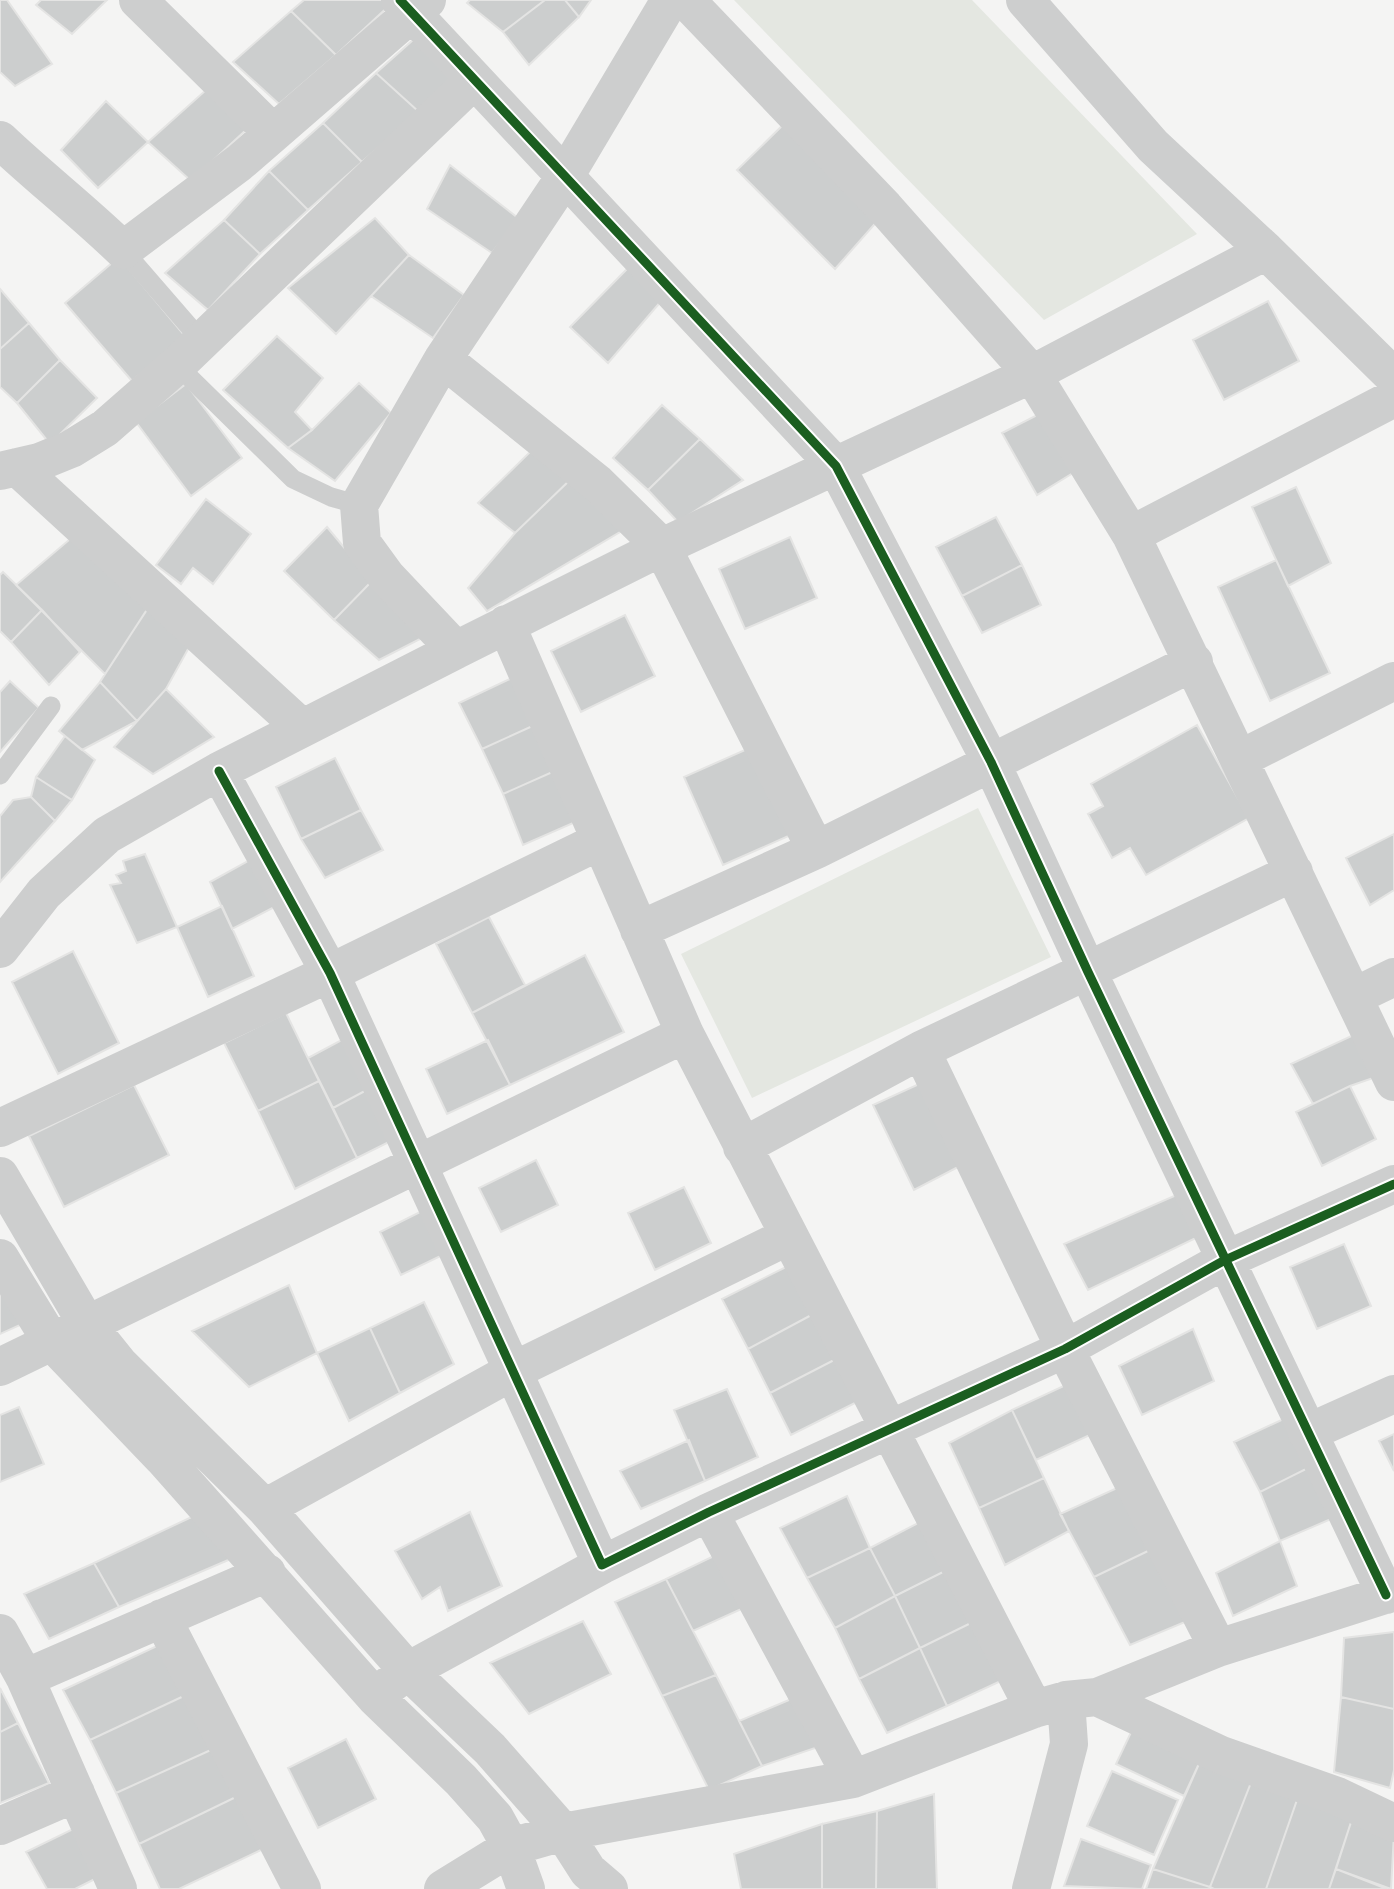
<svg xmlns="http://www.w3.org/2000/svg" width="1394" height="1889" font-family="'IBM Plex Sans',sans-serif">
<style>
.green{fill:#e4e7e1}
.building{fill:#cccece;stroke:#e4e4e3;stroke-width:2}
.lines{fill:none;stroke-linecap:round;stroke-linejoin:round}
.service{stroke:#cdcece;stroke-width:19}
.minor{stroke:#cdcece;stroke-width:38}
.cycleway-casing{stroke:#fff;stroke-width:13}
.cycleway{stroke:#1b5e20;stroke-width:9}
</style>
<rect width="100%" height="100%" fill="#f4f4f3"/>
<path class="green" d="M734,0H972L1197,234L1044,320Z
M978,808L1051,957L752,1098L681,954Z"/>
<path class="building" d="M0,0H7L52,64L15,86L0,72Z
M41,0H107L72,34L36,5Z
M304,0H389L392,3L336,55L291,11Z
M470,0H545L503,32L467,3Z
M545,0H565L579,17L529,65L503,32Z
M565,0H591L579,17Z
M291,11L336,55L279,104L233,62Z
M422,32L462,75L419,112L376,73Z
M376,73L419,112L362,162L323,123Z
M206,90L247,129L191,181L148,142Z
M106,101L148,142L98,188L61,150Z
M787,121L880,218L835,269L737,170Z
M323,123L362,162L308,210L269,171Z
M450,165L518,218L492,253L427,209Z
M269,171L308,210L260,254L224,220Z
M375,218L409,255L336,334L288,288Z
M224,220L260,254L208,310L165,273Z
M409,255L464,295L433,338L371,296Z
M119,257L185,336L132,381L65,303Z
M628,268L663,299L608,363L570,327Z
M0,289L29,323L0,349Z
M1268,301L1299,361L1224,400L1193,340Z
M29,323L60,360L17,403L0,387V349Z
M277,336L323,378L295,412L312,430L288,448L223,390Z
M60,360L97,398L50,444L17,403Z
M359,383L391,413L335,481L288,448L312,430Z
M186,384L242,458L191,496L136,422Z
M662,405L700,439L648,490L613,458Z
M1047,410L1086,465L1037,495L1002,433Z
M700,439L743,480L678,522L648,490Z
M533,449L572,478L515,533L478,503Z
M572,478L625,529L487,611L468,588L515,533Z
M1296,487L1331,563L1288,586L1252,507Z
M206,499L251,534L213,584L193,568L181,584L156,565Z
M996,517L1022,565L962,596L936,547Z
M327,527L372,581L334,620L284,571Z
M76,534L148,608L105,674L16,585Z
M790,537L817,598L745,629L719,569Z
M1276,560L1330,673L1270,701L1218,587Z
M1022,565L1041,605L982,633L962,596Z
M3,572L42,610L11,642L0,631V575Z
M372,581L424,637L379,660L334,620Z
M148,608L192,642L166,689L137,721L100,682Z
M42,610L80,652L49,685L11,642Z
M625,615L655,676L581,712L551,651Z
M514,677L537,724L482,749L459,703Z
M10,681L39,708L0,752V692Z
M100,682L137,721L82,750L59,731Z
M166,689L214,737L153,774L114,747Z
M537,724L557,770L503,794L482,749Z
M1197,725L1249,818L1146,875L1130,848L1112,858L1088,814L1103,806L1091,784Z
M65,736L95,760L72,800L36,777Z
M754,746L793,834L723,865L684,777Z
M335,758L361,810L301,839L276,787Z
M557,770L580,820L523,845L503,794Z
M36,777L72,800L55,821L31,797Z
M31,797L55,821L0,882V816L13,800Z
M361,810L383,850L325,878L301,839Z
M1394,834V890L1370,905L1346,858Z
M145,854L177,927L137,943L110,885L121,883L116,875L126,871L123,861Z
M257,856L282,903L232,929L210,882Z
M222,906L254,976L208,997L177,927Z
M489,917L525,985L472,1013L436,944Z
M73,951L119,1043L58,1074L12,982Z
M585,955L624,1032L510,1085L472,1013Z
M286,1013L319,1081L258,1111L224,1043Z
M1360,1032L1379,1076L1350,1086L1313,1104L1291,1064Z
M351,1035L378,1084L333,1108L308,1058Z
M488,1040L510,1085L447,1114L426,1069Z
M319,1081L357,1158L295,1189L258,1111Z
M378,1084L403,1135L357,1158L333,1108Z
M919,1084L960,1166L914,1190L873,1105Z
M134,1085L169,1155L64,1207L29,1136Z
M1350,1086L1376,1139L1322,1166L1296,1112Z
M536,1160L558,1205L501,1232L479,1188Z
M684,1187L711,1243L655,1270L628,1213Z
M1181,1193L1200,1236L1088,1290L1064,1244Z
M430,1207L451,1251L401,1275L380,1232Z
M1344,1244L1371,1306L1317,1329L1290,1267Z
M792,1264L817,1312L748,1349L722,1299Z
M0,1270L31,1320L0,1334Z
M289,1285L317,1353L249,1387L192,1331Z
M424,1302L454,1364L400,1393L370,1328Z
M817,1312L840,1357L770,1393L748,1349Z
M370,1328L400,1393L349,1421L317,1353Z
M1193,1329L1214,1381L1142,1415L1119,1366Z
M840,1357L861,1400L791,1435L770,1393Z
M1070,1383L1092,1434L1036,1460L1012,1410Z
M727,1389L758,1457L705,1481L674,1410Z
M19,1407L44,1464L0,1482V1415Z
M1012,1410L1044,1478L979,1508L949,1443Z
M1290,1416L1316,1464L1260,1492L1234,1442Z
M1394,1434V1471L1379,1441Z
M689,1440L705,1481L641,1509L620,1471Z
M1316,1464L1338,1516L1280,1541L1260,1492Z
M1044,1478L1069,1531L1005,1565L979,1508Z
M1117,1488L1150,1550L1094,1577L1060,1514Z
M847,1496L870,1548L807,1578L780,1528Z
M470,1512L502,1586L448,1611L440,1587L422,1599L395,1551Z
M198,1514L233,1558L119,1607L94,1563Z
M922,1521L947,1570L895,1596L870,1548Z
M1280,1541L1297,1586L1233,1616L1216,1573Z
M870,1548L895,1596L835,1628L807,1578Z
M1150,1550L1185,1622L1130,1645L1094,1577Z
M720,1553L748,1606L693,1631L666,1579Z
M94,1563L119,1607L49,1639L24,1594Z
M947,1570L975,1621L920,1648L895,1596Z
M666,1579L716,1675L662,1696L615,1602Z
M895,1596L920,1648L859,1679L835,1628Z
M583,1621L611,1674L529,1714L490,1663Z
M975,1621L1003,1680L947,1706L920,1648Z
M1394,1632V1709L1341,1697L1344,1638Z
M159,1645L186,1695L90,1740L63,1690Z
M920,1648L947,1706L887,1733L859,1679Z
M716,1675L762,1766L709,1790L662,1696Z
M0,1688L18,1723L0,1732Z
M186,1695L213,1749L116,1793L90,1740Z
M796,1697L824,1745L762,1766L739,1721Z
M1341,1697L1394,1709V1770L1390,1788L1334,1772Z
M18,1723L49,1783L0,1803V1732Z
M1134,1726L1202,1757L1184,1796L1116,1764Z
M346,1739L376,1799L318,1828L288,1768Z
M213,1749L238,1796L139,1844L116,1793Z
M1202,1757L1252,1780L1210,1887L1153,1869Z
M1112,1771L1178,1800L1154,1855L1087,1826Z
M1252,1780L1298,1797L1266,1889H1214L1210,1887Z
M934,1794L937,1889H876L877,1811Z
M238,1796L263,1849L179,1889H160L139,1844Z
M1298,1797L1353,1816L1329,1889H1266Z
M877,1811L876,1889H822V1824Z
M1353,1816L1394,1833L1391,1889L1336,1869Z
M822,1824V1889H741L734,1854Z
M73,1829L95,1879L75,1889H47L26,1852Z
M1081,1839L1151,1865L1142,1889L1064,1886Z
M1153,1869L1210,1887L1209,1889H1146Z
M1336,1869L1387,1889H1329Z"/>
<g class="lines">
<path class="service" d="M123,250L201,340
M177,365L293,479L331,497L359,505
M0,775L51,706"/>
<path class="minor" d="M138,0L273,133
M400,0L836,466L991,762L1088,972L1386,1595
M686,0L885,208L1032,374L1131,535L1394,1082
M1025,0L1153,146L1266,251L1394,377
M0,140C40,178 83,211 123,250L239,163L427,0
M443,359L597,483L662,547L816,850L1194,662
M17,467L302,728
M0,471L39,462L71,449L105,428L177,365L474,80
M1131,535L1394,398
M506,624L685,1034L1034,1709
M456,650L662,547L1032,374L1266,251
M1240,759L1394,681
M219,771L330,973L602,1565L709,1512L1065,1349L1225,1260L1394,1184
M639,930L816,850
M0,949L44,893L107,835L219,771L456,650L386,576L362,543L359,505L443,359L564,178L670,0
M1353,997L1394,977
M921,1050L1065,1349L1218,1648
M0,1128L330,973L600,841
M742,1147L921,1050L1294,872
M0,1176L86,1323L119,1364L265,1508L408,1671L490,1749L563,1832L588,1871L609,1889
M0,1258L51,1341L163,1458L375,1697L461,1780L495,1818L511,1847L526,1889
M0,1367L685,1034
M1307,1433L1394,1394
M265,1508L515,1370L789,1236
M709,1512L853,1779
M162,1618L302,1889
M0,1633L25,1678L118,1889
M25,1678L267,1573
M388,1686L408,1671L602,1565
M1097,1697L1221,1755L1337,1796L1394,1823
M0,1826L76,1793
M443,1889L511,1847L563,1832L853,1779L1034,1709L1066,1700L1097,1697L1218,1648L1394,1592
M1031,1889L1069,1744L1066,1700"/>
<defs>
<path id="cycleway" d="M400,0L836,466L991,762L1088,972L1386,1595
M219,771L330,973L602,1565L709,1512L1065,1349L1225,1260L1394,1184"/>
</defs>
<use href="#cycleway" class="cycleway-casing"/>
<use href="#cycleway" class="cycleway"/>
</g>
</svg>
